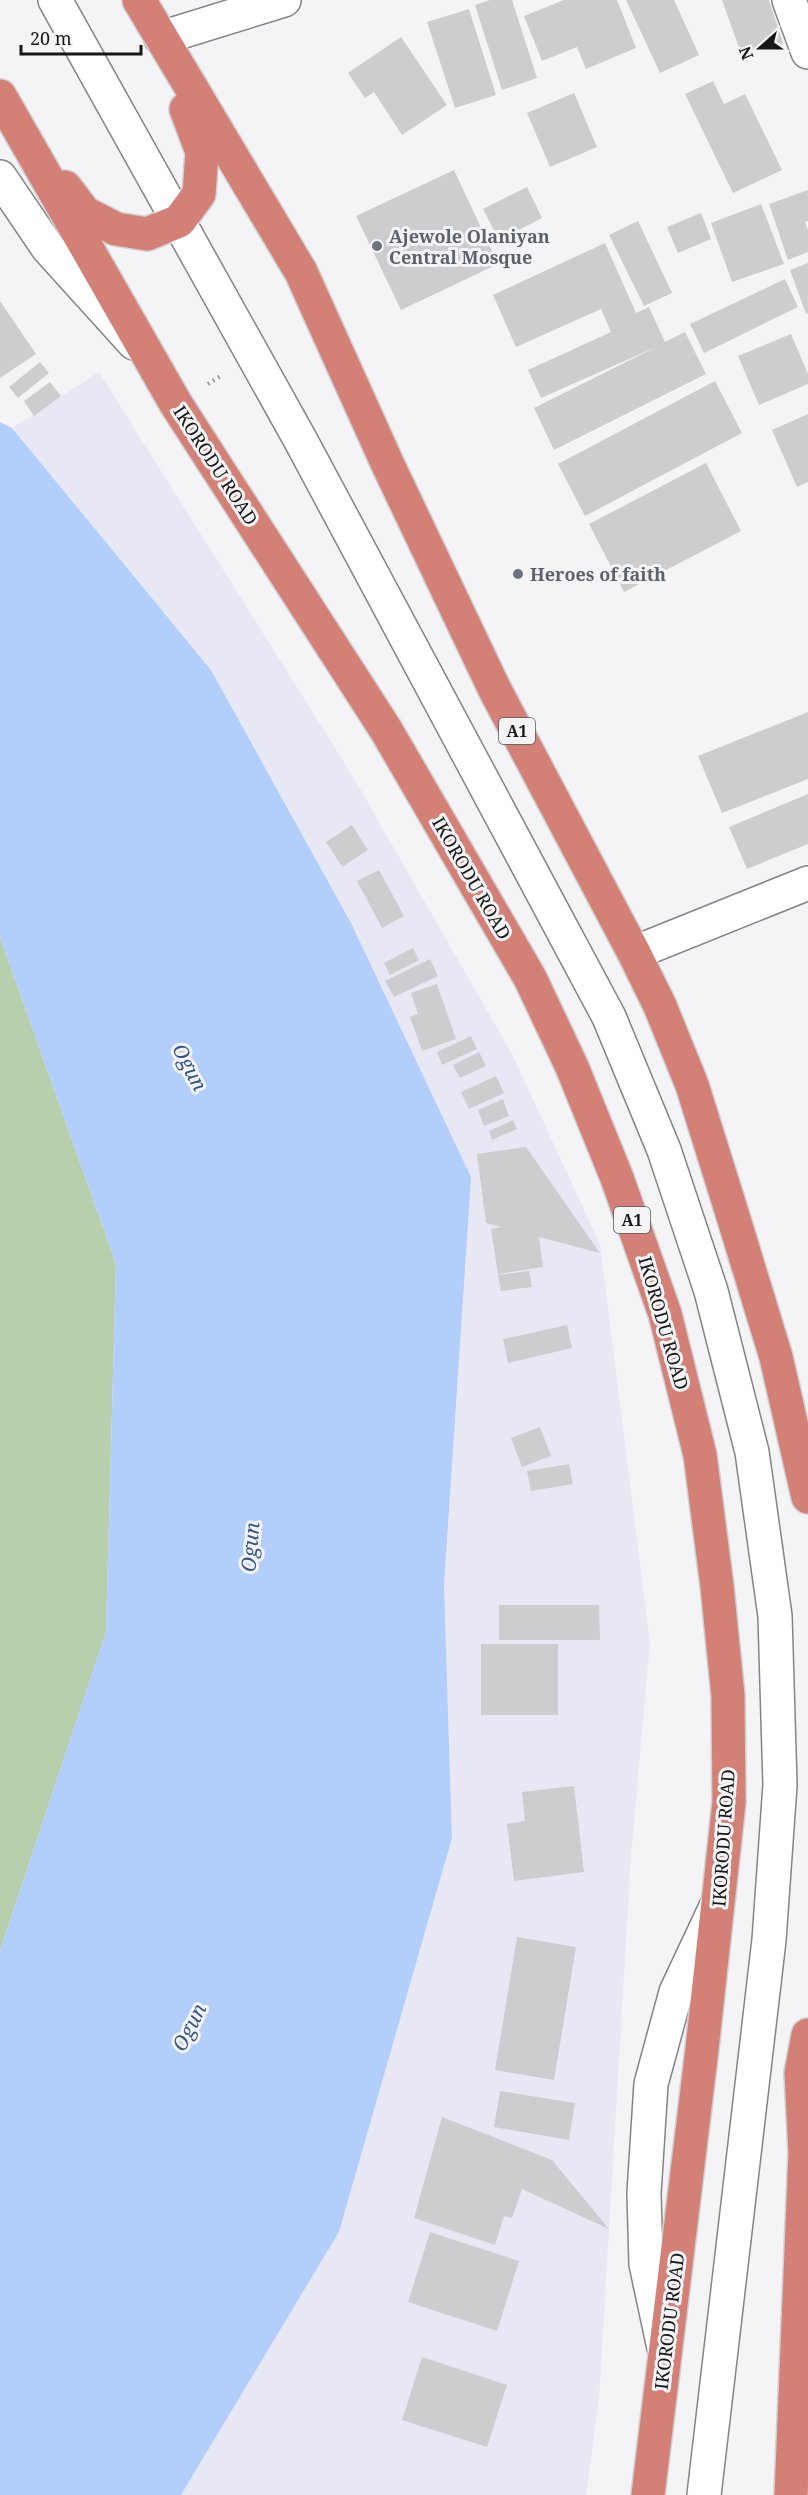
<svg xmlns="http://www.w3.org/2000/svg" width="808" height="2495" font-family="'Noto Serif',serif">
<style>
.built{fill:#e7e8f3}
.green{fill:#b7cfad}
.water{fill:#b2cefa}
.building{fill:#cdcdd0}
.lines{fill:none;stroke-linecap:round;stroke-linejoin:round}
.minor-casing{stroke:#848487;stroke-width:36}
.highway-casing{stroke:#d1d1d1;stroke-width:36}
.path{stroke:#8c8c8f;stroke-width:4;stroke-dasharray:1.5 4.5;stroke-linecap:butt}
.minor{stroke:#fff;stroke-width:33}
.highway{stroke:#d38076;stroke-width:33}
.worship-dot{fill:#6b7280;stroke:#f4f4f7;stroke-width:2}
.labels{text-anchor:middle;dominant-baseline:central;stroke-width:6;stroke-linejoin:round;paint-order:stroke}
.shield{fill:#f4f4f7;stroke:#59595b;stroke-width:1.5}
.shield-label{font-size:16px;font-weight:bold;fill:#171718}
.worship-label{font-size:18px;font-weight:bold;fill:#5b616d;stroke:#f4f4f7;text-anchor:start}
.street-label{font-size:18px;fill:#171718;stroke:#f4f4f7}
.water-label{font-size:20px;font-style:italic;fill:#32558b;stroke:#f4f4f7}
</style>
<rect width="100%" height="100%" fill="#f4f4f7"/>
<path class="built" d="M99,372L352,775L512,1054L600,1244L650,1642L631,1856L599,2400L586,2495H181L339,2232L452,1838L444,1585L351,923L211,670L12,428Z"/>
<path class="green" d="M0,937L116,1264L106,1632L0,1951Z"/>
<path class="water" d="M0,422L12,428L211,670L351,923L471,1177L444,1585L452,1838L339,2232L181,2495H0V1951L106,1632L116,1264L0,937Z"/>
<path class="building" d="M490,0H512L537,78L502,90L475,5Z
M564,0H617L636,48L586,69L577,47L542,61L524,16Z
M626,0H674L699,55L660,73Z
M722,0H769L783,43L742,56Z
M469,9L496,95L455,108L427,22Z
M401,37L447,105L402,135L374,92L365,98L348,73Z
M713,81L724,104L745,94L782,170L733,193L685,94Z
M574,93L597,147L550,167L527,113Z
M454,170L498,264L401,310L356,216Z
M527,187L542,218L499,240L483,209Z
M808,190V221L805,222L808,230V252L788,260L769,204Z
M761,204L784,264L732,282L711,223Z
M701,213L711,239L678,253L667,227Z
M638,221L672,293L644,306L609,235Z
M605,243L636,313L649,307L665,342L685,332L706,374L554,450L534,408L656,347L541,398L528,370L611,332L601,309L516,347L493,295Z
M808,263V313L806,314L790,270Z
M785,279L798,307L704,353L690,324Z
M0,301L36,354L0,378Z
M791,334L808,374V384L759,405L738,356Z
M40,362L49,373L18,398L9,387Z
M715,381L742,433L585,516L558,464Z
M50,382L61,396L34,416L24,401Z
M808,414V482L797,487L772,430Z
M706,463L741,531L624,592L589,524Z
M808,712V779L722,813L698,756Z
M808,794V844L747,869L729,827Z
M352,825L368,850L342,867L326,842Z
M379,870L404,916L382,928L357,881Z
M413,948L419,960L390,975L384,963Z
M430,959L438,976L394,997L385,981Z
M437,984L456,1039L422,1051L410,1017L418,1014L411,993Z
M471,1036L477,1049L442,1065L437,1052Z
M479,1052L486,1066L460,1078L453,1065Z
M496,1076L504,1093L469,1109L461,1092Z
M503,1099L509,1116L484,1126L478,1110Z
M513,1120L517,1129L492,1140L489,1131Z
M526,1147L600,1253L539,1237L543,1267L498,1274L491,1229L501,1227L486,1223L477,1154Z
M529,1271L532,1287L501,1291L498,1275Z
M567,1325L572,1348L508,1363L503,1339Z
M540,1427L551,1456L522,1467L511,1438Z
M569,1464L573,1484L531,1491L527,1471Z
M499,1605H599L600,1640H499Z
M481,1644H558V1715H481Z
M574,1786L584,1872L514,1881L507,1824L525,1821L522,1792Z
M517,1937L576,1947L554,2080L495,2070Z
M500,2091L575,2103L569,2140L494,2127Z
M442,2117L552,2160L609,2229L522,2189L512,2218L504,2216L495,2245L414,2218Z
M430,2232L519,2261L497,2331L408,2302Z
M422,2357L507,2385L487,2447L402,2420Z"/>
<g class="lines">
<defs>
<path id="minor" d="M55,0L301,441L609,1017L664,1150L711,1291L752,1452L775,1616L780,1785L769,1940L704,2495
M789,0L808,52
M161,38L284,0
M0,177L48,248L134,343
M634,953L808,883
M664,2348L646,2264L644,2193L651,2084L676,1992L716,1907"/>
<path id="highway" d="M139,0L301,272L388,465L495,690L634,953L660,1006L692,1085L732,1213L776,1357L808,1497
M0,96L176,404L386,730L530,978L572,1067L617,1178L665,1314L700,1455L717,1586L728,1696L729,1802L702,2049L648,2495
M65,187L85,213L116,229L147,234L179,221L199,194L202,152L186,109
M791,2495L805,2153L801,2073L808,2035"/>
</defs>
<use href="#minor" class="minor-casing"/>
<use href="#highway" class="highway-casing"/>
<path class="path" d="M208,384L222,375"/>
<use href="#minor" class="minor"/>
<use href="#highway" class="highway"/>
</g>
<g class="worship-dot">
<circle cx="377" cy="246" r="6"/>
<circle cx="518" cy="574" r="6"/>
</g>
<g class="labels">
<g class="shield">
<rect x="499" y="718" width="36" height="26" rx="4.5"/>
<rect x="614" y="1207" width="36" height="26" rx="4.5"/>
</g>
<g class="shield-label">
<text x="517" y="731">A1</text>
<text x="632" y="1220">A1</text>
</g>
<g class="worship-label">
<text x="389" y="236">Ajewole Olaniyan<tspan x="389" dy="21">Central Mosque</tspan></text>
<text x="530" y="574">Heroes of faith</text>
</g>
<g class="street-label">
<text transform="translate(216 465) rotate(57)">IKORODU ROAD</text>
<text transform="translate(472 878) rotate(60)">IKORODU ROAD</text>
<text transform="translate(664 1323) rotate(74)">IKORODU ROAD</text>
<text transform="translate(723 1838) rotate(-86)">IKORODU ROAD</text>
<text transform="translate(669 2321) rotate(-83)">IKORODU ROAD</text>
</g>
<g class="water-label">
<text transform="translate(190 1067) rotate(62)">Ogun</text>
<text transform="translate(250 1547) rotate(-85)">Ogun</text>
<text transform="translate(189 2027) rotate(-63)">Ogun</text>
</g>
</g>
<g transform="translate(760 48) rotate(249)" stroke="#f4f4f7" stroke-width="4.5" paint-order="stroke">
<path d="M0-4.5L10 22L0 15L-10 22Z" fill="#171718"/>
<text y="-9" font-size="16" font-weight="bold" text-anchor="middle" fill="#171718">N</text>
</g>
<path d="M21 45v9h120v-9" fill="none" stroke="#171718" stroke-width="3"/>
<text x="30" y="45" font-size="18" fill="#171718" stroke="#f4f4f7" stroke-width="4.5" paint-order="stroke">20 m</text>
</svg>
